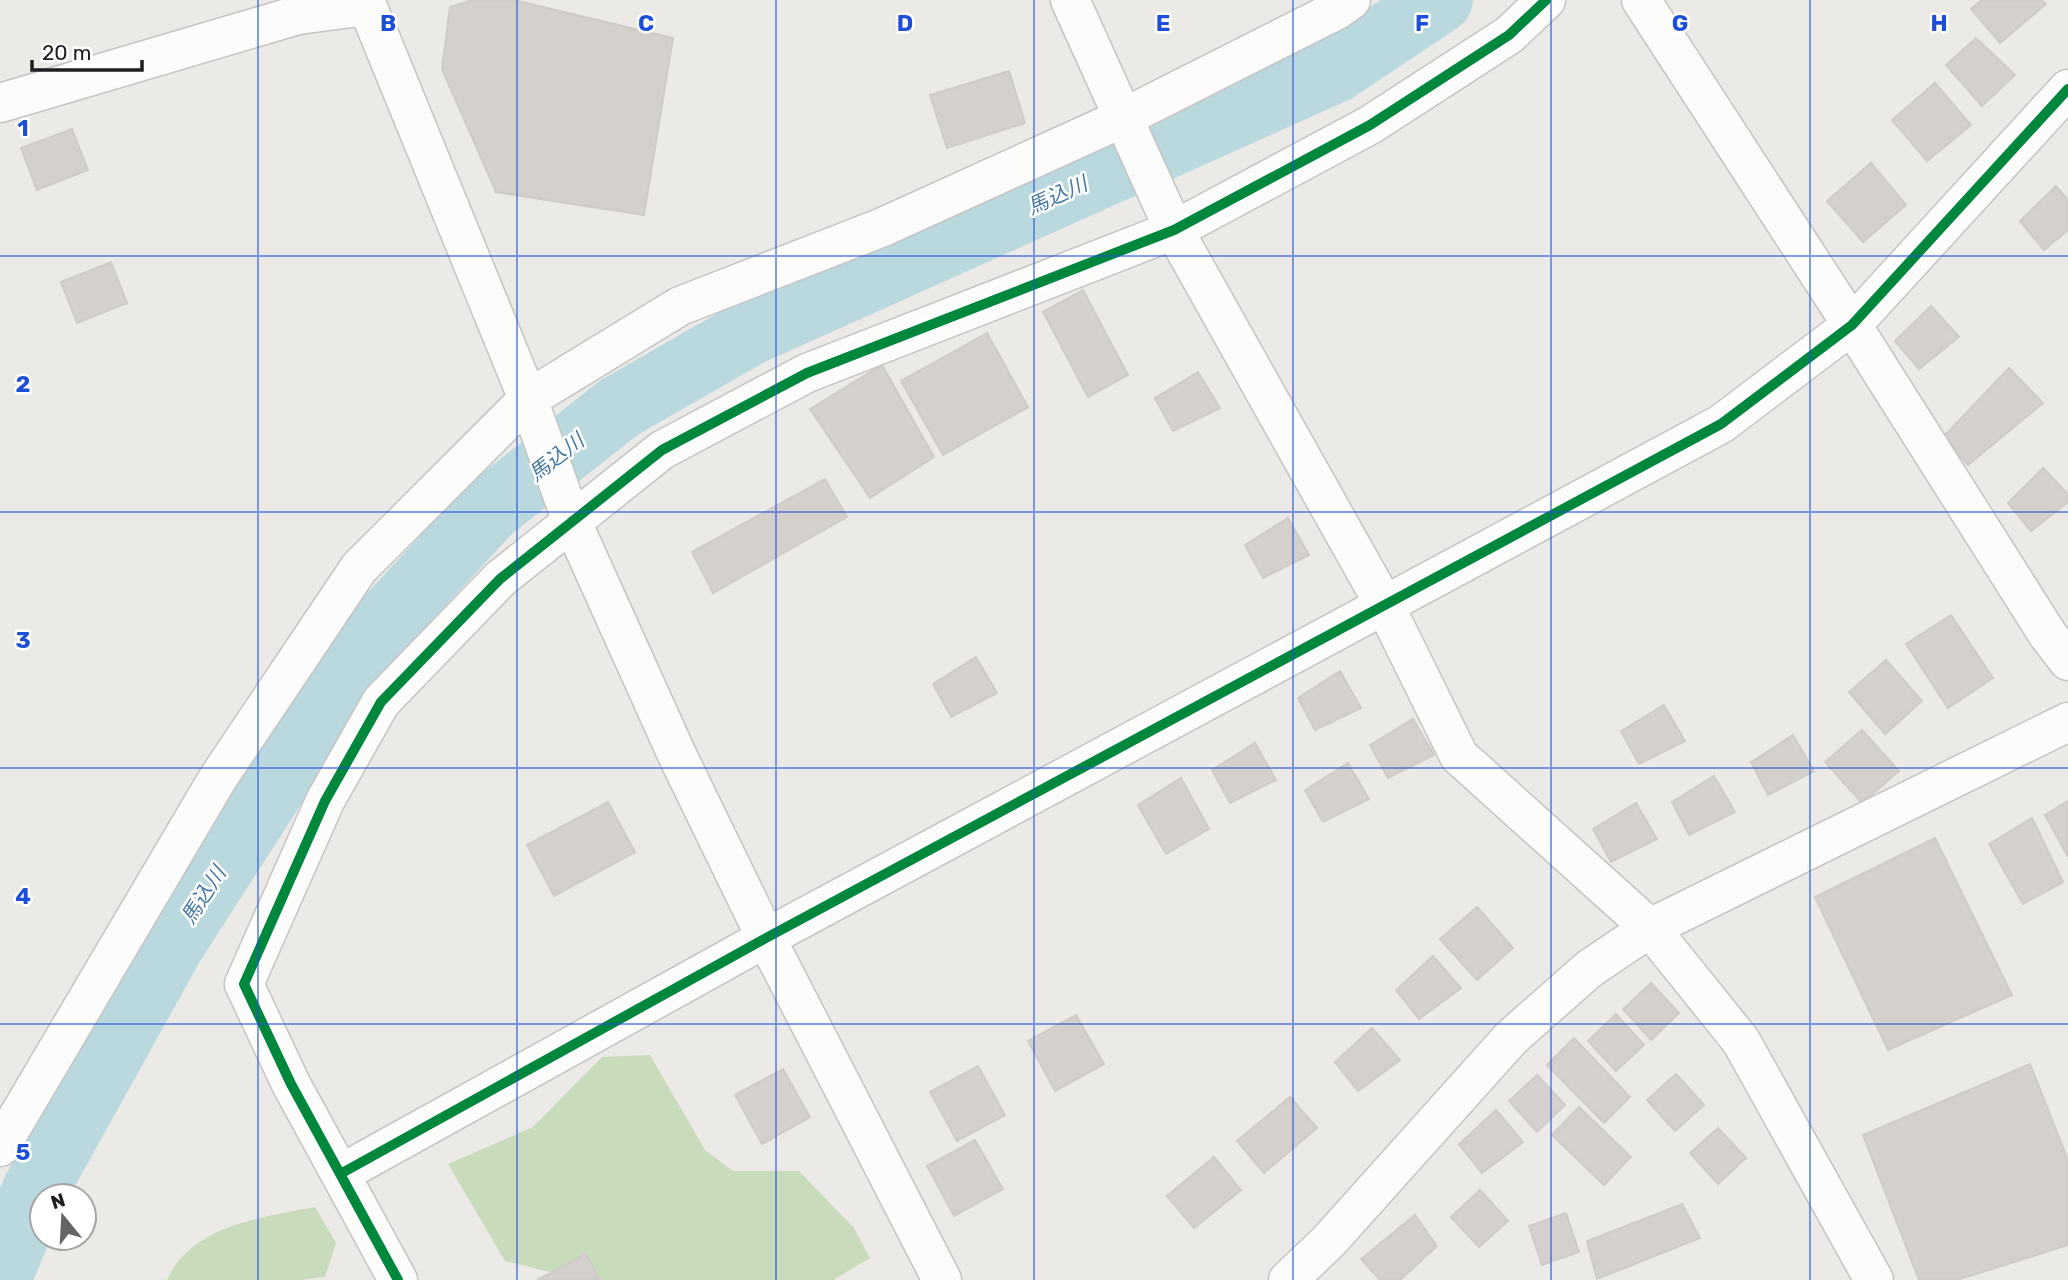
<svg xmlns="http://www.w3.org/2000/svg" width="2068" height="1280" font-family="Rubik,'Noto Sans JP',sans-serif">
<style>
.forest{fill:#c8dbbc}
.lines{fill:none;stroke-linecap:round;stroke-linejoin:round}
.river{stroke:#bad9df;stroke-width:66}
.building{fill:#d3d0cd;stroke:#cfcbc8;stroke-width:2}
.minor-casing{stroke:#c5c4c3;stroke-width:41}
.minor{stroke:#fcfcfb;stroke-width:38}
.cycleway-casing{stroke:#fff;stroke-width:15}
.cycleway{stroke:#00873e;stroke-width:10}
.grid{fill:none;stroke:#1d4ed8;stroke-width:2;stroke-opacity:0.55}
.labels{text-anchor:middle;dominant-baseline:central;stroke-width:5;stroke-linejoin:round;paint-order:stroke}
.water-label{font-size:21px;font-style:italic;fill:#487aa5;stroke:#fff}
.grid-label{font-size:23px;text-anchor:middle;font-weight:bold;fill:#1d4ed8;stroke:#fff;stroke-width:5;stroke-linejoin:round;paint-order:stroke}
</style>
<rect width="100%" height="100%" fill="#eceae7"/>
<path class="forest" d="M650,1055L705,1150L733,1171H799L854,1228L870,1258L833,1280H583L505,1261L448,1164L533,1127L602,1057Z
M315,1207L336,1243L325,1277L301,1280H167C192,1224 261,1218 315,1207Z"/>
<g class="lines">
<path class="river" d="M0,1275L35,1190L173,942L366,643L490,509L620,407L749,333L1335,70L1440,0"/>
</g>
<path class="building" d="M472,0H514L673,38L644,215L496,192L442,69L450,7Z
M1982,0H2041L2046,4L2000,43L1971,9Z
M1976,38L2015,75L1982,106L1946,65Z
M1009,71L1025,123L947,148L930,95Z
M1935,83L1971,125L1927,161L1892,120Z
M72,129L88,170L37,190L21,148Z
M1871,163L1906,205L1863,242L1827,201Z
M2056,186L2068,200V230L2044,250L2020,221Z
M111,262L127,303L77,323L61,282Z
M1083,290L1128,375L1088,397L1043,312Z
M1931,306L1959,337L1919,369L1895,341Z
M987,333L1028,407L943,455L901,381Z
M882,365L934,457L870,498L810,409Z
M2009,368L2043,403L1968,465L1944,436Z
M1198,372L1220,408L1173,431L1155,398Z
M2043,468L2068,494V502L2031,531L2008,503Z
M825,479L847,517L713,593L692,552Z
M1288,518L1309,555L1263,578L1245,545Z
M1951,615L1993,678L1948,708L1906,644Z
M976,657L997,693L951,717L933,684Z
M1886,660L1922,701L1885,734L1849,692Z
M1340,671L1361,708L1315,730L1298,698Z
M1664,705L1685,741L1639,764L1621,731Z
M1413,719L1434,755L1388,778L1370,745Z
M1862,730L1899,771L1862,803L1825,762Z
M1793,735L1814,771L1768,795L1751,762Z
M1255,743L1276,780L1230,803L1212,770Z
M1348,763L1369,799L1323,822L1305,790Z
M1714,776L1735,812L1689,835L1672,802Z
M1181,778L1209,829L1166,854L1138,805Z
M2068,801V857L2045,815Z
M608,802L635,852L554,896L527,845Z
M1636,803L1657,839L1611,862L1593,829Z
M2032,818L2063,882L2023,904L1989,844Z
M1935,838L2012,995L1888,1050L1815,897Z
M1477,907L1513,948L1477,980L1440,939Z
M1433,956L1461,988L1419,1019L1396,990Z
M1651,983L1679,1013L1651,1040L1623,1009Z
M1616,1014L1644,1045L1616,1071L1588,1041Z
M1076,1015L1104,1064L1055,1091L1028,1041Z
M1372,1028L1400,1060L1358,1091L1335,1062Z
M1574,1038L1630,1097L1604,1123L1547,1065Z
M2030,1064L2068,1160V1245L1957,1280H1919L1863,1135Z
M978,1066L1005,1115L957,1141L930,1092Z
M783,1069L810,1117L762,1144L735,1095Z
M1676,1074L1704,1105L1675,1131L1647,1100Z
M1537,1075L1565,1105L1537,1132L1509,1101Z
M1290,1097L1317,1128L1264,1173L1237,1141Z
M1579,1107L1631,1157L1604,1185L1552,1135Z
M1496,1110L1523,1142L1482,1173L1459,1144Z
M1718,1128L1746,1158L1718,1184L1690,1153Z
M975,1140L1003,1189L954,1216L927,1166Z
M1214,1157L1241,1190L1194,1228L1167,1196Z
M1480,1190L1508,1221L1479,1247L1451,1217Z
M1682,1204L1700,1238L1597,1279L1587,1241Z
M1566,1213L1579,1252L1542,1265L1529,1226Z
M1415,1215L1437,1246L1400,1280H1380L1361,1259Z
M586,1254L600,1280H537Z"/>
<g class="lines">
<defs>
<path id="minor" d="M365,0L528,399L572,522L678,757L766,938L942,1280
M1070,0L1174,230L1385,606L1459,756L1650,928L1741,1041L1874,1280
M1641,0L1852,325L2048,635L2068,661
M0,103L298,15L367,6
M0,1147L218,778L359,568L528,399L680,306L883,227L1123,118L1337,10L1351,0
M342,1173L766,938L1721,424L1852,325L2068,89
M398,1280L291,1084L244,984L325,801L381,702L500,579L662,450L807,373L1174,230L1370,125L1509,35L1546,0
M1288,1280L1328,1242L1511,1038L1589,969L1650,928L2068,722"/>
</defs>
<use href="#minor" class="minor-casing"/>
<use href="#minor" class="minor"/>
<defs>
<path id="cycleway" d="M342,1173L766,938L1721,424L1852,325L2068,89
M398,1280L291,1084L244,984L325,801L381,702L500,579L662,450L807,373L1174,230L1370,125L1509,35L1546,0"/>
</defs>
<use href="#cycleway" class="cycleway-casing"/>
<use href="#cycleway" class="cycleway"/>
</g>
<path class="grid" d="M258,0V1280M517,0V1280M776,0V1280M1034,0V1280M1293,0V1280M1551,0V1280M1810,0V1280M0,256H2068M0,512H2068M0,768H2068M0,1024H2068"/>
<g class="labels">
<g class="water-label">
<text transform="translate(1057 195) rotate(-24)">馬込川</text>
<text transform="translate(556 457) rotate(-38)">馬込川</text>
<text transform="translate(203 895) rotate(-57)">馬込川</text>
</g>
</g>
<g class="grid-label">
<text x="388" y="31">B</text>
<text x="646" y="31">C</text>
<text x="905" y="31">D</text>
<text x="1163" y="31">E</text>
<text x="1422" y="31">F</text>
<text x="1680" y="31">G</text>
<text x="1939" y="31">H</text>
<text x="23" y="136">1</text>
<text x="23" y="392">2</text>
<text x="23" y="648">3</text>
<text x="23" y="904">4</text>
<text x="23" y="1160">5</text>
</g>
<g transform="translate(63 1217) rotate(342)"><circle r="33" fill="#ffffff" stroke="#a5a5a5" stroke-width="2"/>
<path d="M0-5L12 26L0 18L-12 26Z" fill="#666564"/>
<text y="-10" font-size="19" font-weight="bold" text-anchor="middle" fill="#1e1e1e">N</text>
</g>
<path d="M32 60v10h110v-10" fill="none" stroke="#1e1e1e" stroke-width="3.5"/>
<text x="42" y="60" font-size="21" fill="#1e1e1e" stroke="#ffffff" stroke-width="5" paint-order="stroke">20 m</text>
</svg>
